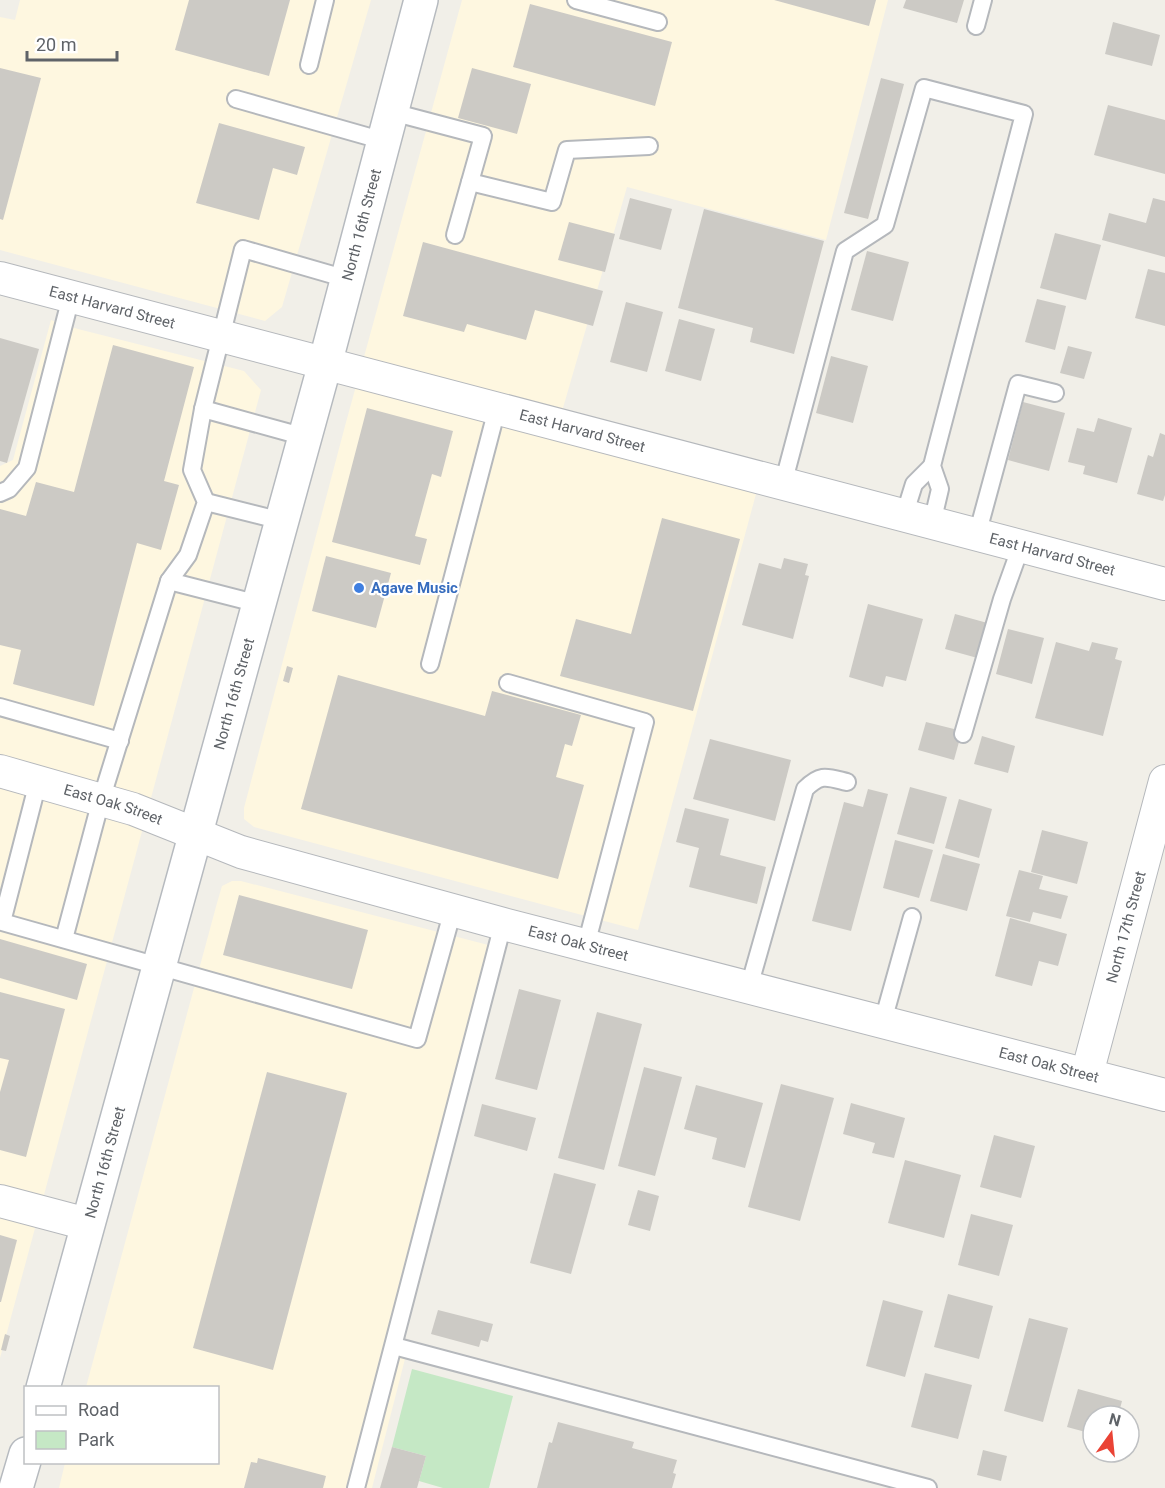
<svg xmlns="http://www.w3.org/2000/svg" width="1165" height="1488" font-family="Roboto,sans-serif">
  <rect width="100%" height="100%" fill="#f1efe8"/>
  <!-- commercial -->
  <g fill="#fef7e0">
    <polygon points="20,0 371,0 282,307 265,321 0,250 0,17 15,20"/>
    <polygon points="462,0 888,0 826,240 627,187 554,439 756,494 638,930 254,827 244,819 244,808 345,426"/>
    <polygon points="51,320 78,329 244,371 261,390 0,1358 0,466 13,460"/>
    <polygon points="232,881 241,881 496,947 385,1354 406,1355 372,1488 59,1488 65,1463 218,1462 218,1388 86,1387 217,903 222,886"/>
  </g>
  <!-- green -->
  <polygon fill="#c5e8c5" points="412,1369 513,1396 489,1488 443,1488 419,1481 426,1456 392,1447"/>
  <!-- building -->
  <g fill="#cccac5">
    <polygon points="189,0 290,0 269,76 175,50"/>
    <polygon points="774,0 876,0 869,26"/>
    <polygon points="906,0 964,0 957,23 903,8"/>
    <polygon points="530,4 672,42 655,106 513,67"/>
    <polygon points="1113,22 1160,35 1152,66 1105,54"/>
    <polygon points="0,68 41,78 3,220 0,219"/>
    <polygon points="472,68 531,84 517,134 458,118"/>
    <polygon points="881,78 904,84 868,219 844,213"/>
    <polygon points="1108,105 1165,120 1165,174 1094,155"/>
    <polygon points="219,123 305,147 297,175 273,168 259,220 196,203"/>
    <polygon points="630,198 672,209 661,250 619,239"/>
    <polygon points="1153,198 1165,201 1165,257 1102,240 1109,213 1146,223"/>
    <polygon points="704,209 824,241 794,354 750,342 753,328 678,308"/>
    <polygon points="569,222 615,234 605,272 558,260"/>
    <polygon points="1055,233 1101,245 1086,300 1040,288"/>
    <polygon points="423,242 603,291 593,326 535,310 526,340 467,324 464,332 403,316"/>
    <polygon points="867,251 909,262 893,321 851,310"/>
    <polygon points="1148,269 1165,273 1165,326 1135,318"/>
    <polygon points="1037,299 1066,306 1055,350 1025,342"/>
    <polygon points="626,302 663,312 647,372 610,362"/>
    <polygon points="679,319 715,329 701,381 665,371"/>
    <polygon points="0,338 39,349 7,463 0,461"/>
    <polygon points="113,345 194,367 164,481 179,485 161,550 137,543 94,706 13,684 21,650 0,645 0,509 26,516 36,482 74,492"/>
    <polygon points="1068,346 1092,352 1084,379 1060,373"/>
    <polygon points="831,356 868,366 853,423 816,413"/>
    <polygon points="1023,402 1065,413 1049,471 1008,460"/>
    <polygon points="367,408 453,431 441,477 432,474 415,536 427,539 420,565 332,542"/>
    <polygon points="1098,418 1132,428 1117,483 1083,474 1085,466 1068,462 1077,428 1094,432"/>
    <polygon points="1160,433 1165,435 1165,495 1163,501 1137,494 1148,455 1153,457"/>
    <polygon points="662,518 740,539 693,711 560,676 576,619 631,634"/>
    <polygon points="326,556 391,573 376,628 312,611"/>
    <polygon points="784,558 808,564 805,575 809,576 793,639 742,625 759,563 781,569"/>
    <polygon points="868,604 923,619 906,681 886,676 883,687 849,677"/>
    <polygon points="955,614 991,624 981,659 945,649"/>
    <polygon points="1008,629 1044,638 1032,684 996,674"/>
    <polygon points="1056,642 1089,651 1092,642 1118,648 1115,659 1122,661 1103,736 1035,718"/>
    <polygon points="287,666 293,668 289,683 283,681"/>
    <polygon points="338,675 485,716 492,691 581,715 572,746 565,744 556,777 584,785 558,879 301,809"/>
    <polygon points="926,722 962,731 954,760 918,750"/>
    <polygon points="982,736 1015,746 1008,773 974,764"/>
    <polygon points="710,739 791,760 775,821 693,799"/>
    <polygon points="910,787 947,797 934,844 897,834"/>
    <polygon points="868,789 888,794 851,931 812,921 844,802 863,807"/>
    <polygon points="959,799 992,809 979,858 945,848"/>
    <polygon points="685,808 729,819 720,855 766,867 757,904 689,887 699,848 676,842"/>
    <polygon points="1042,830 1088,842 1077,884 1031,872"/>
    <polygon points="895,840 933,850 919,898 883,888"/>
    <polygon points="943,854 980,864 967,911 930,901"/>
    <polygon points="1019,870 1043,876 1039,889 1068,896 1061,919 1033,912 1030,922 1006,916"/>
    <polygon points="239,895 368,930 352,989 223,955"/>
    <polygon points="1010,918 1067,934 1058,966 1039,961 1032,986 995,976"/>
    <polygon points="0,939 87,964 77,1000 0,978"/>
    <polygon points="519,989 561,1000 537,1090 495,1079"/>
    <polygon points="0,992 65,1009 26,1157 0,1150 0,1092 9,1060 0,1058"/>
    <polygon points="597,1012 642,1024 604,1170 558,1158"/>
    <polygon points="644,1067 682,1077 655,1176 618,1166"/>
    <polygon points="267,1072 347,1093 273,1370 193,1348"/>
    <polygon points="781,1084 834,1098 800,1221 748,1207"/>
    <polygon points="696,1085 763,1103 745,1168 712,1159 717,1138 684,1129"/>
    <polygon points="851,1103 905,1118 894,1158 872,1153 875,1143 843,1134"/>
    <polygon points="482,1104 536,1118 527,1151 474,1136"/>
    <polygon points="994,1135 1035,1146 1021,1198 980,1187"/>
    <polygon points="905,1160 961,1175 944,1238 888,1223"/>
    <polygon points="554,1173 596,1184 571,1274 530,1263"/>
    <polygon points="638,1190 659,1196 650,1231 628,1225"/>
    <polygon points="971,1214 1013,1225 999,1276 958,1265"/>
    <polygon points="0,1235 17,1240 1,1302 0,1302"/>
    <polygon points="948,1294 993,1306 979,1359 934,1347"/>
    <polygon points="883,1300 923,1311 905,1377 866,1366"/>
    <polygon points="438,1310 493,1324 488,1342 481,1340 479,1347 431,1334"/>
    <polygon points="1029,1318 1068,1328 1043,1422 1004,1411"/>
    <polygon points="5,1334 10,1336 6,1351 1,1350"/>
    <polygon points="925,1373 972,1385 958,1439 911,1427"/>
    <polygon points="1078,1389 1122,1401 1118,1416 1093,1416 1093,1434 1067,1427"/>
    <polygon points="558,1422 634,1442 632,1448 677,1460 673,1473 676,1474 672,1488 537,1488 549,1442 552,1443"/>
    <polygon points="392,1447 426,1456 417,1488 380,1488"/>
    <polygon points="983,1450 1007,1456 1001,1481 977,1475"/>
    <polygon points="258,1458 326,1476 323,1488 244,1488 251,1462 257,1463"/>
  </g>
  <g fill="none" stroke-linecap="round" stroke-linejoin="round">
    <!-- service casing -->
    <g stroke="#b5b8bc" stroke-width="20">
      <g id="service">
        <polyline points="576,0 658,22"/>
        <polyline points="976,26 983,0"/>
        <polyline points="309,65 325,0"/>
        <polyline points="236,99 384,141"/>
        <polyline points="392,112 483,136 455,235"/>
        <polyline points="470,182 552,202 567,150 649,146"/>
        <polyline points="203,409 305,437"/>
        <polyline points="783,484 845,251 885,225 924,88 1024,114 935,454 932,466 940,489 932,523"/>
        <polyline points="0,493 9,489 27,468 71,297"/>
        <polyline points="206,502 282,521"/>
        <polyline points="904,516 914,484 932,466"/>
        <polyline points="977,535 1018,384 1055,393"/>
        <polyline points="169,581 259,604"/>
        <polyline points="430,664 497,409"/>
        <polyline points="508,683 645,722 586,945"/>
        <polyline points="0,707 120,741"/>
        <polyline points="963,734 1002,599 1021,546"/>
        <polyline points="38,782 2,922 417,1039 453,910"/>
        <polyline points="64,939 101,800 169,581 188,555 206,502 192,470 203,409 243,249 347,279"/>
        <path d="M749,987L805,789C821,773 827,777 847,782"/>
        <polyline points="883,1021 912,917"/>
        <polyline points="394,1346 928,1488"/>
        <polyline points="356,1488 503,924"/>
      </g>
    </g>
    <!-- minor casing -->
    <g stroke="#b5b8bc" stroke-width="34">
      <g id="minor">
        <path id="s1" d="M0,278L1165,584"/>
        <path id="s2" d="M0,771L133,809L241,852L503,924L1165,1095"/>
        <path id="s3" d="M1087,1074L1165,781"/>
        <polyline points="0,1201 87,1224"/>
      </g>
    </g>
    <!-- secondary casing -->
    <g stroke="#b6babf" stroke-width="36">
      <g id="secondary">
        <path id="s4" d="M43,1388L325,364L421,0"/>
        <polyline points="16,1488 26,1454"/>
      </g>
    </g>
    <!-- service -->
    <use href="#service" stroke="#fff" stroke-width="16"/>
    <!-- minor -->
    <use href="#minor" stroke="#fff" stroke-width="32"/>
    <!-- secondary -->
    <use href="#secondary" stroke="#fff" stroke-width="33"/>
  </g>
  <!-- markers -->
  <circle fill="#3f7fe0" stroke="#fff" stroke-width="2" cx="359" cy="588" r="6"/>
  <g text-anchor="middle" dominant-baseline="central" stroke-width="4.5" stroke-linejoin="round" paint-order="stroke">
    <!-- street labels -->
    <g font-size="15" fill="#5f6368" stroke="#fff">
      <text stroke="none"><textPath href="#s4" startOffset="1206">North 16th Street</textPath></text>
      <text stroke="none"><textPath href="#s1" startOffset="116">East Harvard Street</textPath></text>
      <text stroke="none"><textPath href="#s1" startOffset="602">East Harvard Street</textPath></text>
      <text stroke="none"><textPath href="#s1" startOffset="1088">East Harvard Street</textPath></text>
      <text stroke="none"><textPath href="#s4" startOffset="720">North 16th Street</textPath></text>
      <text stroke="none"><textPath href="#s2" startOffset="118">East Oak Street</textPath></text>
      <text stroke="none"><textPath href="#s3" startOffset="152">North 17th Street</textPath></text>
      <text stroke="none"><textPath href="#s2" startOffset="604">East Oak Street</textPath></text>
      <text stroke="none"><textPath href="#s2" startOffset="1090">East Oak Street</textPath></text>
      <text stroke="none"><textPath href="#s4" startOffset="234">North 16th Street</textPath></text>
    </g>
    <!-- shop labels -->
    <g font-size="15" font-weight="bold" fill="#366cbe" stroke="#fff" text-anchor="start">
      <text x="371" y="588">Agave Music</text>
    </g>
  </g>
  <!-- legend -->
  <rect x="24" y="1386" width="195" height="78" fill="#ffffff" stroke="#bfc1c3" stroke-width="1.5"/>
  <rect x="36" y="1406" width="30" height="9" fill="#ffffff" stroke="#bfc1c3" stroke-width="1.5"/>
  <text x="78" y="1416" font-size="18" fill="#5f6368">Road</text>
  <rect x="36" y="1431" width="30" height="18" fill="#c5e8c5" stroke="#bfc1c3" stroke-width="1.5"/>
  <text x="78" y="1446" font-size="18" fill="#5f6368">Park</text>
  <!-- north arrow -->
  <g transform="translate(1111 1434) rotate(15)"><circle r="28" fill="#ffffff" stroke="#bfc1c3" stroke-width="1.5"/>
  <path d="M0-4.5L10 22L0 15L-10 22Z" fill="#ea4335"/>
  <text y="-9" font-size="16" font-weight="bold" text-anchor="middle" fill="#5f6368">N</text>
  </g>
  <!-- scale -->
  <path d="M27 51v9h90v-9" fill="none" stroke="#5f6368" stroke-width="3"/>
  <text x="36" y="51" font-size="18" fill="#5f6368" stroke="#ffffff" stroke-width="4.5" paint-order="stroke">20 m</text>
</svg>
